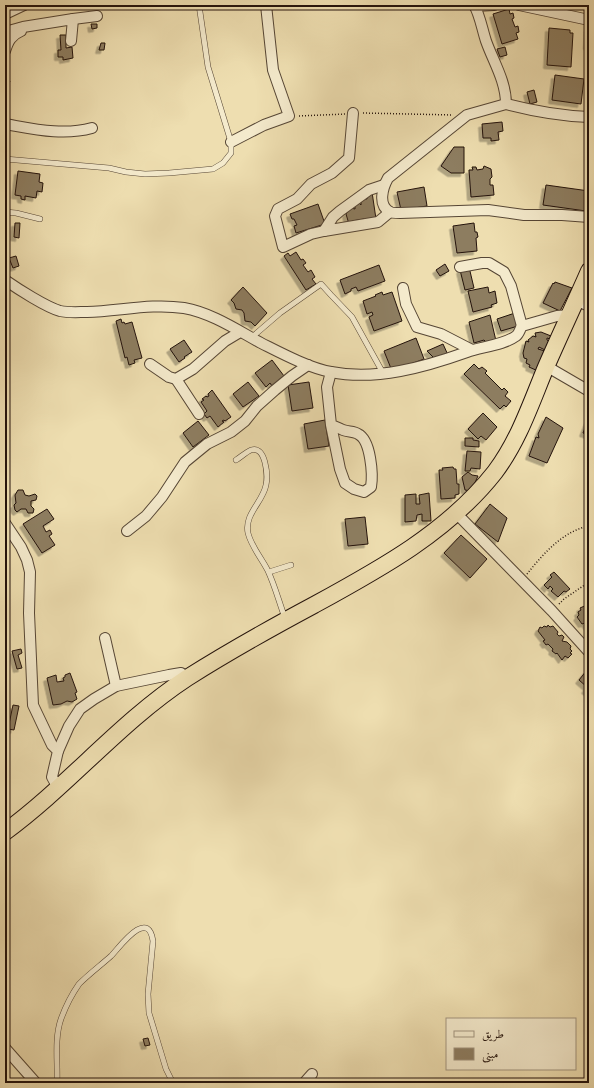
<svg xmlns="http://www.w3.org/2000/svg" width="594" height="1088" font-family="'Gentium Book Plus',Amiri,serif">
  <defs>
    <filter id="shadow"><feDropShadow dx="-3.5" dy="3.5" stdDeviation="0" flood-color="#0004"/></filter>
  </defs>
  <rect width="100%" height="100%" fill="#eedeb0"/>
  <filter id="stains"><feTurbulence type="fractalNoise" baseFrequency=".005" numOctaves="4"/><feColorMatrix values="0 0 0 0 .2 0 0 0 0 .09 0 0 0 0 .02 0 0 0 .5 -.17"/></filter>
  <radialGradient id="worn" r=".72"><stop offset=".6" stop-color="#630" stop-opacity="0"/><stop offset="1" stop-color="#630" stop-opacity=".3"/></radialGradient>
  <!-- building -->
  <g fill="#8d7d61" stroke="#24130c" filter="url(#shadow)">
    <polygon points="509,9 510,14 513,13 514,18 512,19 515,27 518,26 519,32 516,33 518,39 502,44 493,14"/>
    <polygon points="91,24 97,24 97,28 92,29"/>
    <polygon points="549,28 570,30 570,33 573,33 571,67 547,65"/>
    <polygon points="588,28 589,28 589,46 587,46"/>
    <polygon points="60,35 66,35 66,48 72,47 73,58 63,60 63,57 58,57 58,50 61,50"/>
    <polygon points="101,43 105,43 104,50 99,50"/>
    <polygon points="505,47 507,55 500,57 497,49"/>
    <polygon points="5,71 10,82 5,84"/>
    <polygon points="555,75 584,79 581,104 552,100"/>
    <polygon points="534,90 537,102 530,104 527,92"/>
    <polygon points="502,122 503,131 498,132 499,140 491,141 491,138 483,138 482,124"/>
    <polygon points="454,147 464,147 464,173 451,173 441,166"/>
    <polygon points="484,166 491,169 492,177 490,179 490,185 493,185 494,195 471,197 469,170 473,170 472,167 476,167 477,170 483,169"/>
    <polygon points="18,171 40,174 39,182 43,183 42,192 37,191 36,198 25,196 25,200 21,199 21,196 15,195"/>
    <polygon points="546,185 589,191 586,211 543,205"/>
    <polygon points="424,187 427,206 401,210 397,192"/>
    <polygon points="372,192 376,219 364,223 364,219 352,221 354,223 349,224 346,214 351,208 355,209 355,206 359,203 361,205 361,200 363,198 367,199 366,193"/>
    <polygon points="318,204 325,224 296,233 294,226 297,225 294,219 292,219 290,214"/>
    <polygon points="15,223 20,223 19,238 14,237"/>
    <polygon points="474,223 475,232 477,232 478,237 476,238 477,251 457,253 453,226"/>
    <polygon points="296,252 301,260 303,259 306,263 303,265 308,272 311,270 315,277 312,279 316,284 306,290 284,256 288,253 290,256"/>
    <polygon points="16,256 19,266 13,268 9,258"/>
    <polygon points="445,264 449,271 440,276 436,270"/>
    <polygon points="379,265 385,281 358,291 356,287 351,289 351,291 345,294 340,280"/>
    <polygon points="469,267 474,288 465,290 460,270"/>
    <polygon points="555,282 572,288 560,311 543,303 553,283 554,284"/>
    <polygon points="243,287 267,313 255,326 251,322 245,321 244,313 242,310 236,309 234,303 231,300"/>
    <polygon points="488,287 489,293 495,291 497,303 491,305 492,307 473,312 468,291"/>
    <polygon points="382,292 383,295 392,292 402,321 374,331 369,317 373,315 372,312 367,314 363,301 376,296 375,295"/>
    <polygon points="515,313 518,326 501,331 497,319"/>
    <polygon points="490,315 496,341 486,342 484,340 474,343 469,322"/>
    <polygon points="121,319 122,323 124,322 125,324 132,322 142,358 134,360 135,363 129,365 127,357 125,358 116,321"/>
    <polygon points="541,332 551,336 550,339 547,338 547,340 549,341 545,350 539,347 538,349 545,351 538,371 529,367 530,365 526,363 527,359 524,358 523,353 526,341 529,342 528,340 533,336 536,337 535,333"/>
    <polygon points="416,338 424,359 392,371 384,351"/>
    <polygon points="184,340 192,352 184,357 185,358 179,362 170,349"/>
    <polygon points="443,344 448,355 434,358 427,351"/>
    <polygon points="272,360 284,376 272,386 270,383 266,387 255,373"/>
    <polygon points="474,364 479,369 482,367 487,371 485,373 502,390 504,388 508,392 505,396 511,401 506,407 504,405 500,409 464,374"/>
    <polygon points="248,382 259,396 243,407 233,394"/>
    <polygon points="309,382 313,408 292,411 288,385"/>
    <polygon points="212,390 231,417 225,421 224,420 222,421 224,422 218,427 210,416 207,418 204,414 207,411 201,402 204,400 202,399 206,396 207,397 209,396 208,394"/>
    <polygon points="483,413 497,427 486,440 481,436 478,439 468,429"/>
    <polygon points="546,417 563,428 547,463 529,456 536,437 539,438 538,434"/>
    <polygon points="589,418 589,435 583,433"/>
    <polygon points="325,420 329,446 308,449 304,424"/>
    <polygon points="198,421 209,435 193,447 183,433"/>
    <polygon points="465,438 473,438 473,440 479,441 479,447 465,446"/>
    <polygon points="467,451 481,452 480,469 471,468 470,471 465,471"/>
    <polygon points="453,467 454,469 456,469 457,484 459,484 459,494 455,495 455,498 441,499 439,470 443,470 442,468"/>
    <polygon points="468,472 472,475 478,476 471,491 465,490 462,477"/>
    <polygon points="18,490 23,490 25,495 29,496 35,494 37,496 36,500 31,501 31,506 34,509 33,513 28,513 26,509 21,509 17,512 15,510 14,505 16,503 15,495"/>
    <polygon points="429,493 431,521 422,521 422,514 417,515 416,521 405,522 405,495 416,494 416,504 420,504 419,495"/>
    <polygon points="490,504 507,518 498,542 475,524"/>
    <polygon points="47,509 54,519 43,526 46,532 50,530 52,534 49,536 55,545 42,553 23,524"/>
    <polygon points="365,517 368,544 348,546 345,519"/>
    <polygon points="461,535 487,559 470,578 444,553"/>
    <polygon points="554,572 570,589 566,592 564,591 558,597 551,591 553,589 550,586 548,589 544,585 552,577 550,575"/>
    <polygon points="589,604 589,626 588,627 585,623 582,624 577,617 579,615 578,612 581,610 580,608"/>
    <polygon points="548,625 550,627 553,626 558,632 557,634 559,636 562,635 564,637 562,641 567,642 571,646 570,649 572,651 570,653 572,654 568,658 565,656 562,660 557,653 556,654 552,651 553,649 548,644 546,645 543,641 545,640 538,631 540,627 542,628 544,626 547,627"/>
    <polygon points="21,649 22,653 18,655 22,668 17,669 12,651"/>
    <polygon points="587,670 589,671 589,693 585,690 587,687 579,680"/>
    <polygon points="70,673 77,692 75,693 77,699 72,702 67,701 61,704 53,705 47,678 56,675 57,682 64,681 63,678 65,677 65,675"/>
    <polygon points="13,705 19,706 14,730 8,729"/>
    <polygon points="148,1038 150,1045 145,1046 143,1039"/>
  </g>
  <g fill="none" stroke-linecap="round" stroke-linejoin="round">
    <!-- service casing -->
    <g stroke="#564635" stroke-width="6">
      <g id="service">
        <polyline points="5,159 109,168 126,172 145,174 169,173 213,169 223,163 231,153 231,142 208,67 199,5"/>
        <polyline points="5,212 16,213 40,219"/>
        <polyline points="251,338 280,313 321,284 331,295 352,317 383,373"/>
        <polyline points="5,428 6,429"/>
        <path d="M236,460C241,457 246,452 251,450C266,445 268,476 266,485C263,502 244,514 248,533C251,546 262,559 268,571C275,586 279,602 285,618"/>
        <polyline points="269,572 291,565"/>
        <path d="M57,1083C58,1063 54,1039 61,1019C65,1008 72,994 79,984C89,974 101,965 111,956C119,948 148,907 153,941L148,994L149,1013L166,1069L172,1081L175,1083"/>
      </g>
    </g>
    <!-- minor casing -->
    <g stroke="#564635" stroke-width="12">
      <g id="minor">
        <path d="M474,5C480,15 482,29 486,41C493,61 506,81 506,104C533,111 561,116 589,117"/>
        <polyline points="519,5 589,20"/>
        <polyline points="475,6 494,5"/>
        <polyline points="5,14 24,5"/>
        <polyline points="73,19 97,16"/>
        <polyline points="5,32 23,27 73,19 71,41"/>
        <path d="M5,51C8,42 11,35 21,31V28"/>
        <path d="M506,104L467,115L388,178C383,187 377,205 390,212C392,213 397,213 400,213L488,210L524,215H562L589,217"/>
        <path d="M5,124C34,129 63,136 92,128"/>
        <polyline points="231,142 264,125 289,116 273,70 266,5"/>
        <polyline points="384,185 369,190 340,211 333,217 324,231 378,222 390,212"/>
        <polyline points="324,231 311,234 283,247 275,216 278,209 297,199 311,184 332,173 349,158 353,113"/>
        <polyline points="460,267 482,263 489,263 504,272 511,286 522,326"/>
        <path d="M5,280C18,289 46,307 60,311C69,313 79,312 87,312C120,311 152,303 184,308C212,313 237,330 261,343C281,353 309,368 331,372C376,381 425,367 467,352C481,347 504,345 516,336C519,334 520,329 522,326L557,316L570,315"/>
        <polyline points="403,288 406,304 417,327 441,334 472,350"/>
        <polyline points="577,301 589,306"/>
        <polyline points="150,364 169,377 176,379 193,369 225,341 240,332"/>
        <polyline points="546,366 589,391"/>
        <path d="M331,372L327,387L331,425L340,469L345,483L354,489L364,492L371,487C373,475 371,440 358,434C354,431 348,432 343,430C339,428 335,426 331,425"/>
        <polyline points="176,379 199,414"/>
        <polyline points="456,513 552,611 589,652"/>
        <polyline points="5,523 21,547 27,560 30,572 29,613 33,705 52,745 58,751 52,777 58,788"/>
        <polyline points="127,531 146,516 162,497 185,462 207,444 231,432 245,421 257,406 275,390 292,376 308,365"/>
        <polyline points="105,638 116,686"/>
        <polyline points="58,751 69,726 80,709 94,699 116,686 169,675 181,673 188,678"/>
        <polyline points="5,1048 36,1083"/>
        <polyline points="304,1083 312,1074"/>
      </g>
    </g>
    <!-- trunk casing -->
    <g stroke="#24130c" stroke-width="18">
      <path id="trunk" d="M5,832C69,785 120,722 187,678C228,652 271,628 314,605C380,569 448,532 495,472C519,440 531,403 546,367C560,335 575,303 589,271"/>
    </g>
    <!-- path -->
    <g stroke="#24130c" stroke-width="1.5" stroke-dasharray="1 2" stroke-linecap="butt">
      <polyline points="363,113 453,115"/>
      <polyline points="299,116 345,114"/>
      <path d="M527,574C543,554 563,531 589,526"/>
      <polyline points="559,604 564,599 589,582"/>
    </g>
    <!-- service -->
    <use href="#service" stroke="#f4eacc" stroke-width="5"/>
    <!-- minor -->
    <use href="#minor" stroke="#f4eacc" stroke-width="10"/>
    <!-- trunk -->
    <use href="#trunk" stroke="#eedeb0" stroke-width="16"/>
  </g>
  <!-- margin -->
  <rect width="594" height="1088" fill="none" stroke="#eedeb0" stroke-width="20"/>
  <rect x="6" y="6" width="582" height="1076" fill="none" stroke="#24130c" stroke-width="2"/>
  <rect x="10" y="10" width="574" height="1068" fill="none" stroke="#24130c"/>
  <!-- legend -->
  <rect x="446" y="1018" width="130" height="52" fill="#f4eacc" stroke="#a1947f"/>
  <rect x="454" y="1031" width="20" height="6" fill="#f4eacc" stroke="#a1947f"/>
  <text x="482" y="1038" font-size="12" fill="#24130c">طريق</text>
  <rect x="454" y="1048" width="20" height="12" fill="#8d7d61" stroke="#a1947f"/>
  <text x="482" y="1058" font-size="12" fill="#24130c">مبنى</text>
  <rect width="100%" height="100%" filter="url(#stains)"/>
  <rect width="100%" height="100%" fill="url(#worn)"/>
</svg>
